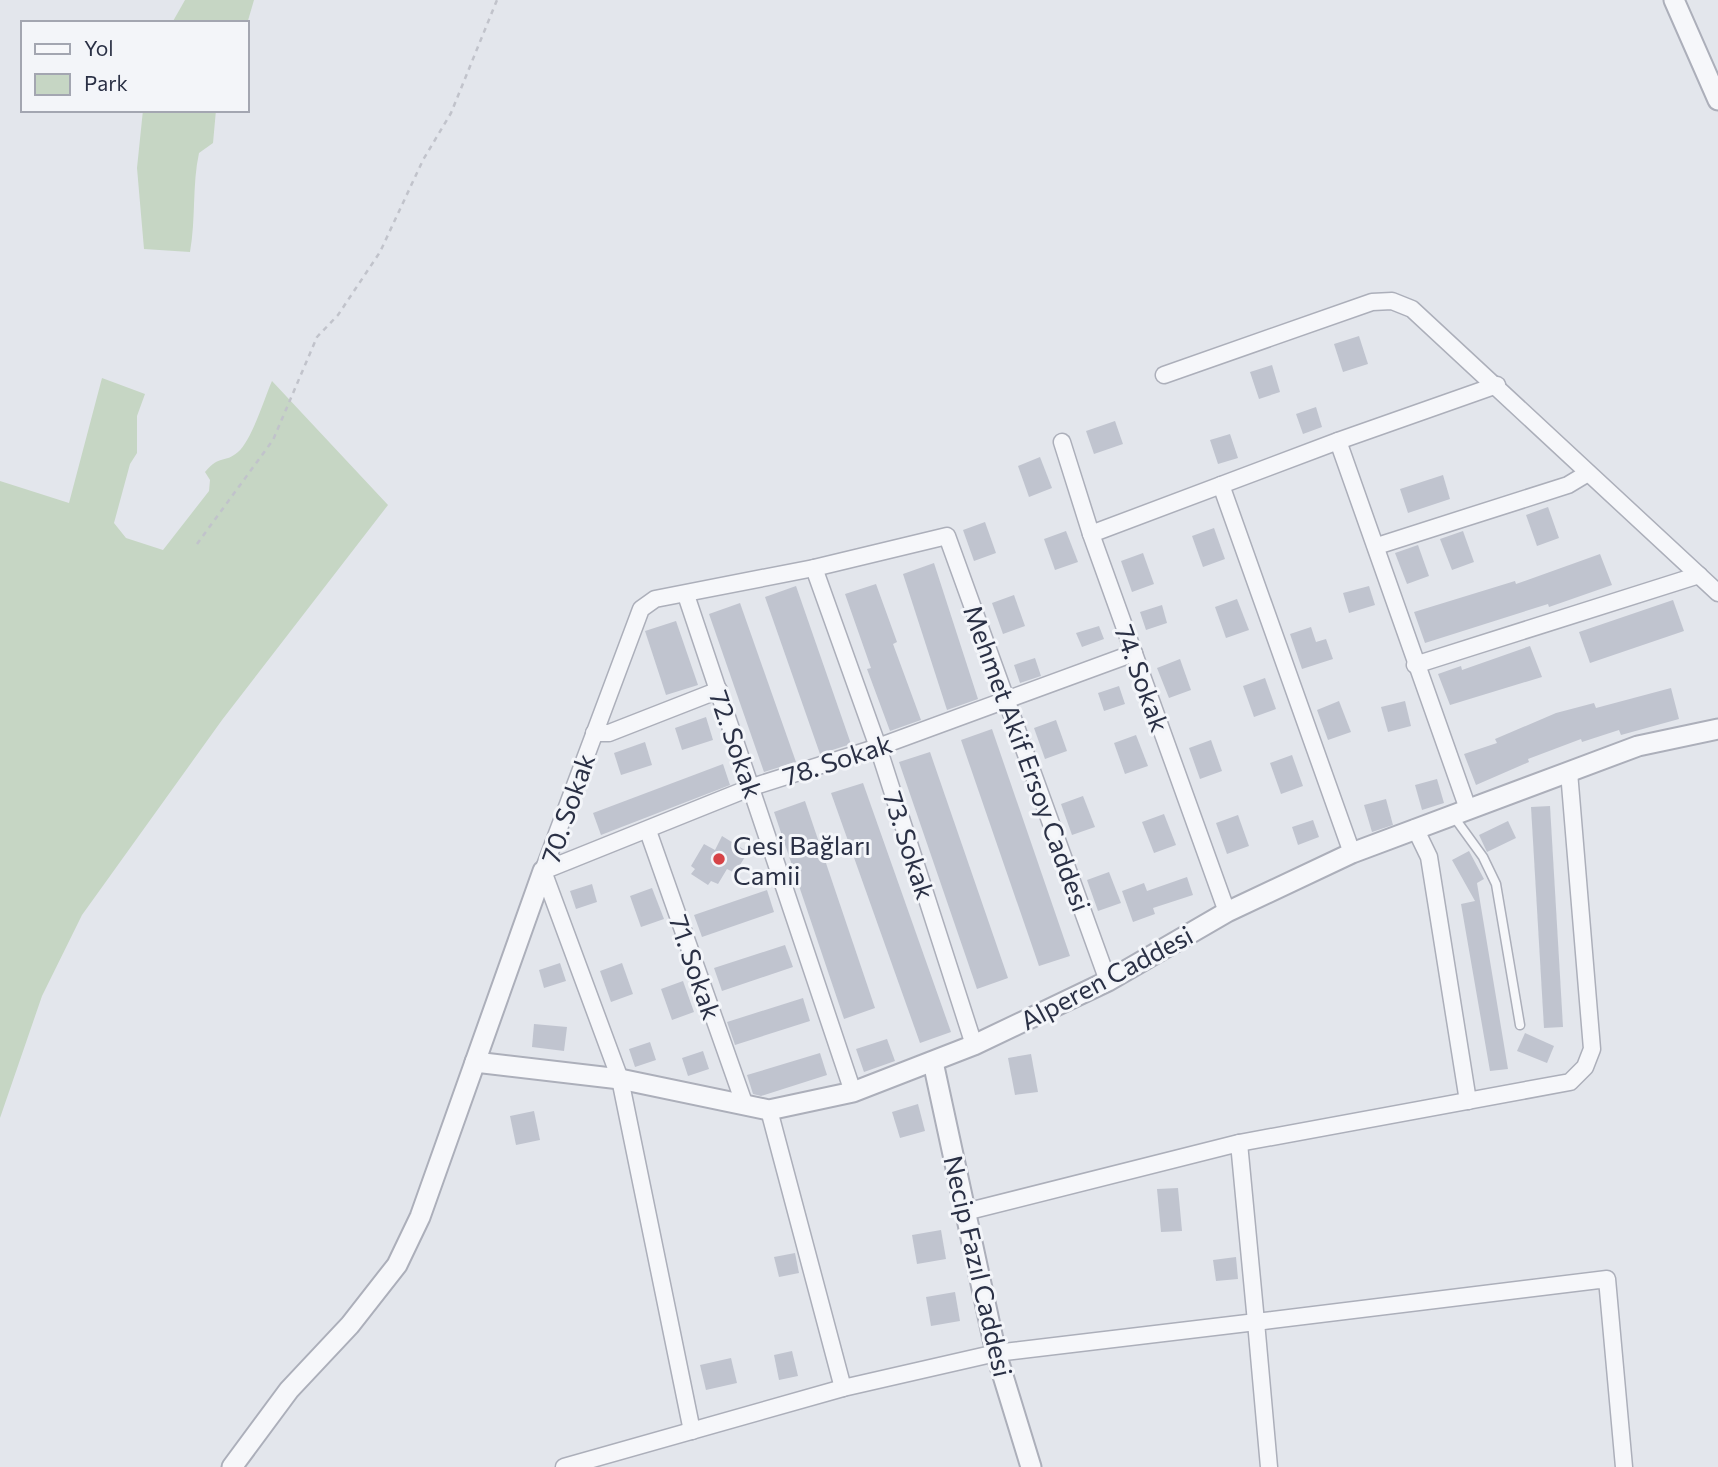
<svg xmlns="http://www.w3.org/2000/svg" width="1718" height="1467" font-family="Commissioner,sans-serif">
  <rect width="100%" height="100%" fill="#e3e6ec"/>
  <!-- green -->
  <g fill="#c6d6c4">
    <polygon points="185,0 254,0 247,24 172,23"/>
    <path d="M143,110H216L213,143L199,153C192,185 196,219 190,252L144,249L137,168Z"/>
    <path d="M102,378L145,394L137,416V453L130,464L114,523L126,538L163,550L209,491L210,480L205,472C220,454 224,464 238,452C252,440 264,399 272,381L388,505L222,720L82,915L42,996L0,1118V481L69,503Z"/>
  </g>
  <!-- building -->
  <g fill="#c0c4cf">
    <polygon points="1359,336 1368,364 1343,372 1334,344"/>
    <polygon points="1272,365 1280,392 1259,399 1250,372"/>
    <polygon points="1316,407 1322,427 1303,434 1296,414"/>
    <polygon points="1115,421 1123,444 1094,454 1086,431"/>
    <polygon points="1230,434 1238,458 1218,464 1210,440"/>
    <polygon points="1040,457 1052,488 1029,497 1018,466"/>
    <polygon points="1443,475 1450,499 1408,513 1400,489"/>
    <polygon points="1548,507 1559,538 1537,546 1526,515"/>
    <polygon points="985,522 996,553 974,561 963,530"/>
    <polygon points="1214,528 1225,559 1203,567 1192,536"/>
    <polygon points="1066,531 1078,562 1055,570 1044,539"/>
    <polygon points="1463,531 1474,562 1452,570 1440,539"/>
    <polygon points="1418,545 1429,576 1407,584 1395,553"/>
    <polygon points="1143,553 1154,584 1132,592 1121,561"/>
    <polygon points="1600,554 1612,585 1549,607 1548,604 1425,643 1414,612 1515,581 1516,584"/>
    <polygon points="934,563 978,699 947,710 903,574"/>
    <polygon points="876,584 897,642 893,644 921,720 890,731 867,669 871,668 845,594"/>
    <polygon points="796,586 851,744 820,754 765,597"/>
    <polygon points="1369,586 1375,605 1349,613 1343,593"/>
    <polygon points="1014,595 1025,626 1003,634 992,603"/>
    <polygon points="1237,599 1249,630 1226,638 1215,607"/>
    <polygon points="1673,600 1684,631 1590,663 1579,632"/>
    <polygon points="740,603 796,762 764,772 709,614"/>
    <polygon points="1162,605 1167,623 1146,630 1140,612"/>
    <polygon points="676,621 698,685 666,695 645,631"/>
    <polygon points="1099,626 1104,639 1082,647 1076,633"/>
    <polygon points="1311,627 1316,642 1326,639 1333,659 1302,669 1290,634"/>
    <polygon points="1530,646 1542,677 1450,705 1438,674 1461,666 1462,670"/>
    <polygon points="1035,658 1041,676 1020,683 1014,665"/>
    <polygon points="1180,659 1191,690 1169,698 1157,668"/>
    <polygon points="1265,678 1276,709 1254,717 1243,686"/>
    <polygon points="1119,686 1125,704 1104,711 1098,693"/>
    <polygon points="1671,688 1679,719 1621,735 1619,730 1582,742 1581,739 1528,759 1529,762 1476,785 1464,754 1497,743 1495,739 1556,713 1594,703 1596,708"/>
    <polygon points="1339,701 1351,732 1328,740 1317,710"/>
    <polygon points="1405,701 1411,726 1388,732 1381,707"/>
    <polygon points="706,717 713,740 682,750 675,728"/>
    <polygon points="1056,720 1067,751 1045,759 1034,728"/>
    <polygon points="992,729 1070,956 1039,966 961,740"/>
    <polygon points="1136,735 1148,766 1125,774 1114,743"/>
    <polygon points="1211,740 1222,771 1200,779 1189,748"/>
    <polygon points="645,742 652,765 621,775 614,753"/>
    <polygon points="930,752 1008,978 977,989 899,762"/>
    <polygon points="1292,755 1303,786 1281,794 1270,763"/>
    <polygon points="723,764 730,785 601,835 593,813"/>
    <polygon points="1437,779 1444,803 1422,810 1415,785"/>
    <polygon points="863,783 951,1032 920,1043 831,793"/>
    <polygon points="1083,796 1095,827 1072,835 1061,804"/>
    <polygon points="1386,799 1393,825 1372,832 1364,805"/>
    <polygon points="805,801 875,1008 844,1019 774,812"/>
    <polygon points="1550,806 1563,1027 1544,1028 1531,807"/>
    <polygon points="1164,814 1176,845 1154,853 1142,822"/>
    <polygon points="1238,815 1249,846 1227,854 1216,823"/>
    <polygon points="1313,820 1319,837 1298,845 1292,827"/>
    <polygon points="1508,821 1516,838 1487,852 1479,835"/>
    <polygon points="722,836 748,852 735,873 727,869 718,884 711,881 708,885 691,874 695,869 691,866 704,844 715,850"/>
    <polygon points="1469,851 1484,879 1477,883 1508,1069 1490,1071 1461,904 1475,901 1452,860"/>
    <polygon points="1109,872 1121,903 1098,911 1087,880"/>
    <polygon points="1187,877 1193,895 1153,908 1155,914 1133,922 1122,891 1144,883 1147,891"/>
    <polygon points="592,884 597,902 576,909 570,891"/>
    <polygon points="652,888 664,919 641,927 630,896"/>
    <polygon points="767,890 774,912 702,937 694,915"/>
    <polygon points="785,945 793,967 722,991 714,968"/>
    <polygon points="560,963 566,981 544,988 539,970"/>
    <polygon points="622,963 633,994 611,1002 600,971"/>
    <polygon points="683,981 694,1012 672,1020 661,989"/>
    <polygon points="803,998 810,1021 735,1045 727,1022"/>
    <polygon points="534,1024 567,1027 564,1051 532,1047"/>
    <polygon points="1525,1033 1554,1046 1547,1063 1517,1051"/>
    <polygon points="887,1039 895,1061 864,1072 856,1049"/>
    <polygon points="650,1042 656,1060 635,1067 629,1049"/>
    <polygon points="703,1051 709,1069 688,1076 682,1058"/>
    <polygon points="820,1053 827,1075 761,1096 753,1094 747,1075"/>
    <polygon points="1031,1054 1038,1092 1015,1095 1008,1058"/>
    <polygon points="918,1104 925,1131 900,1138 892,1112"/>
    <polygon points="534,1111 540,1140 516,1145 510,1116"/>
    <polygon points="1178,1188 1182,1231 1161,1232 1157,1189"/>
    <polygon points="941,1230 946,1259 917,1264 912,1235"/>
    <polygon points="795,1253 799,1273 779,1277 774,1257"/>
    <polygon points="1236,1257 1238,1279 1216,1281 1213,1260"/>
    <polygon points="955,1292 960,1321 931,1326 926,1297"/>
    <polygon points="792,1351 798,1376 779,1380 774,1355"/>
    <polygon points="731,1358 737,1383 706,1390 700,1365"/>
  </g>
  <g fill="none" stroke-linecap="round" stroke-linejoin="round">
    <!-- service casing -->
    <g stroke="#acafba" stroke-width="11">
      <polyline id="service" points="1454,817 1483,857 1496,884 1520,1025"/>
    </g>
    <!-- minor casing -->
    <g stroke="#acafba" stroke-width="19">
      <g id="minor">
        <polyline points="1164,375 1372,302 1392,301 1412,309 1718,593"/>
        <polyline points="1338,441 1468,809"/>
        <polyline points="1062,442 1091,534 1227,912"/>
        <polyline points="1221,485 1352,853"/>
        <polyline points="1091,534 1338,441 1497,385"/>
        <polyline points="1377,546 1568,485 1588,473"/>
        <polyline points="814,568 878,747 974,1045"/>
        <polyline points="686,595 853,1092"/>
        <polyline points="1415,665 1699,575"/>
        <polyline points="594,733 609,733 719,690"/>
        <polyline points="1415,828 1429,857 1468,1101"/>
        <polyline points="648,831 744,1103"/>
        <polyline points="543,871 752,787 878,747 1134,653"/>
        <polyline points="769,1110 843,1388"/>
        <polyline points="1239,1143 1570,1082 1585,1067 1592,1049 1569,772"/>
        <polyline points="692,1431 620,1079 543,871 641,609 655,599 814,568 947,536 1108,981"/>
        <polyline points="564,1467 843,1388 996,1353 1256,1322 1239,1143 965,1212"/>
        <polyline points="1269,1467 1256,1322 1607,1279 1624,1467"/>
      </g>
    </g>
    <!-- tertiary casing -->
    <g stroke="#acafba" stroke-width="23">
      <g id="tertiary">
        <polyline points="1674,0 1718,100"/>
        <polyline points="475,1062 620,1079 769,1110 853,1092 974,1045 1108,981 1227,912 1352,853 1638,746 1718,729"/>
        <polyline points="933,1062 996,1353 1031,1467"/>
        <polyline points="232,1467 289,1390 350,1325 397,1265 420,1217 543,871"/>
      </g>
    </g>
    <!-- path -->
    <polyline stroke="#c1c3cb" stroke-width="2.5" stroke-dasharray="5 5" stroke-linecap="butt" points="197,544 273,440 317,337 338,315 380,252 423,160 451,113 497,0"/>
    <!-- service -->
    <use href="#service" stroke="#f6f7fa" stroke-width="8"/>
    <!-- minor -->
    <use href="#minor" stroke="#f6f7fa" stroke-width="16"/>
    <!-- tertiary -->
    <use href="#tertiary" stroke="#f6f7fa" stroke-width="19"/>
  </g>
  <!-- markers -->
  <circle fill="#d64347" stroke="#f3f5f9" stroke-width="2.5" cx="719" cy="859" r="7"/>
  <g text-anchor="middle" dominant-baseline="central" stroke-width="6" stroke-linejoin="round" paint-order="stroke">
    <!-- street labels -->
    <g font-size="26" fill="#2a3045" stroke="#f3f5f9">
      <text transform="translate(1143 678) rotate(70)">74. Sokak</text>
      <text transform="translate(737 744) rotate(71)">72. Sokak</text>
      <text transform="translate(1028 758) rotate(70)">Mehmet Akif Ersoy Caddesi</text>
      <text transform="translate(837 759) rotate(-18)">78. Sokak</text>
      <text transform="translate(567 808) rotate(-71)">70. Sokak</text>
      <text transform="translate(910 845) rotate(72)">73. Sokak</text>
      <text transform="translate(696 967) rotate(71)">71. Sokak</text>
      <text transform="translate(1106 977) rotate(-28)">Alperen Caddesi</text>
      <text transform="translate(979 1266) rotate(77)">Necip Fazıl Caddesi</text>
    </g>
    <!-- poi labels -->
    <g font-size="26" fill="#2a3045" stroke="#f3f5f9" text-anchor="start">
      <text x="733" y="844">Gesi Bağları<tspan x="733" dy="30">Camii</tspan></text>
    </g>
  </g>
  <!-- legend -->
  <rect x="21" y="21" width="228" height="91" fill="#f3f5f9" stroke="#a3a6b1" stroke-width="2"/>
  <rect x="35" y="44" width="35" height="10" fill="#f6f7fa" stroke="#a3a6b1" stroke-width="2"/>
  <text x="84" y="56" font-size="21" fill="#2a3045">Yol</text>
  <rect x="35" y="74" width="35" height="21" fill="#c6d6c4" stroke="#a3a6b1" stroke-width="2"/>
  <text x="84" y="91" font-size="21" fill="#2a3045">Park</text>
</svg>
